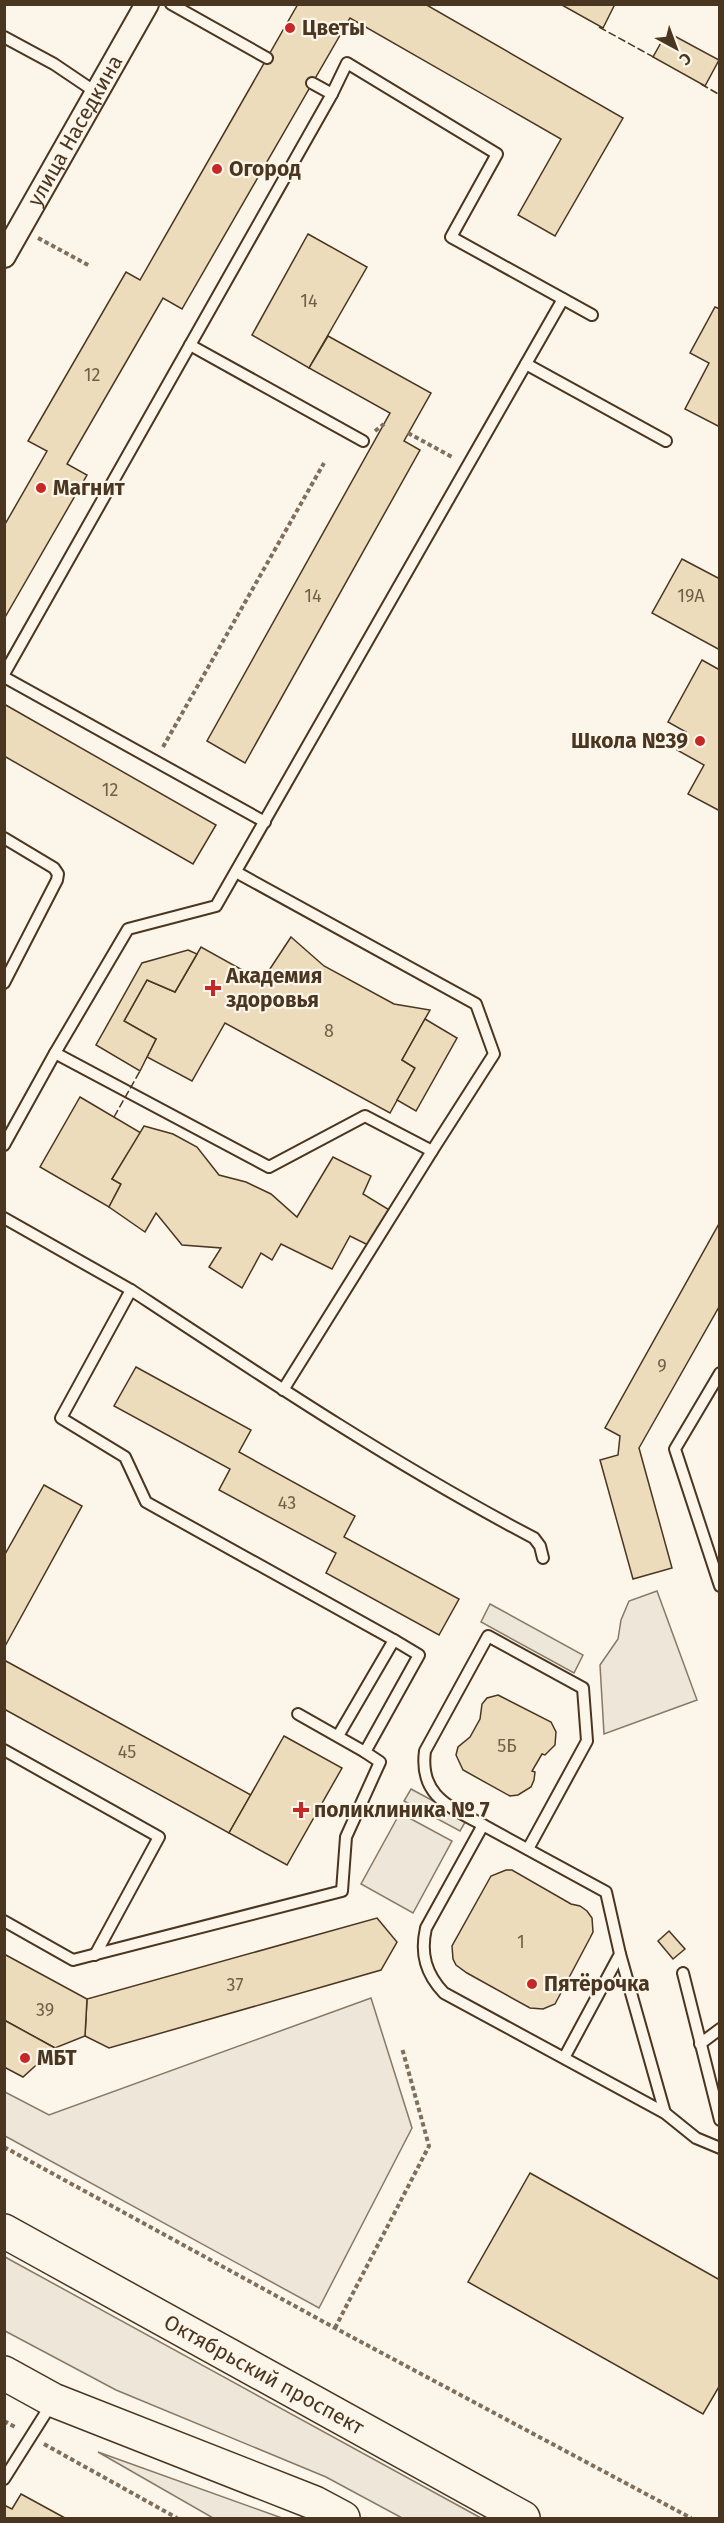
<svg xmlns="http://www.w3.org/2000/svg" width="724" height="2523" font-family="'Fira Sans',sans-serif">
  <rect width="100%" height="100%" fill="#fbf6e9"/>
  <!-- green -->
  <g fill="#ede6d9" stroke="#887966" stroke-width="1.5">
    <polygon points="657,1591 697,1700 604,1734 600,1665 618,1639 621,1620 629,1601"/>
    <polygon points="400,1813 452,1841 413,1913 361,1884"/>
    <polygon points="371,1998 412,2128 319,2308 5,2136 5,2092 49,2115"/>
    <polygon points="5,2257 481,2518 402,2518 326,2477 116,2390 5,2331"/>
    <polygon points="98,2452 282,2518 213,2518"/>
  </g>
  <!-- parking -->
  <g fill="#ede7d9" stroke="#887966" stroke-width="1.5">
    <polygon points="490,1604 583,1655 574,1673 481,1622"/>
    <polygon points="411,1789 467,1819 460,1831 404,1801"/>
  </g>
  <!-- building -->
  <g fill="#ecdcbc" stroke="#4a3520" stroke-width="1.5">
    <polygon points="298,4 425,4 623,118 555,236 518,215 561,139 350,18 182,309 163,298 67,464 87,475 4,619 4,526 47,451 28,441 126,272 140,280"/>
    <polygon points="560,4 615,4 603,28"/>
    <polygon points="667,32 719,60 705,86 653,57"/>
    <polygon points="308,234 367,267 309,368 252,335"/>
    <polygon points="715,307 720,309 720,427 685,409 709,363 690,353"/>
    <polygon points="328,336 431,393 404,441 420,450 245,763 207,741 390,413 309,368"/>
    <polygon points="682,559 720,579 720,650 652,613"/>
    <polygon points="702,660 718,669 720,667 720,811 688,794 704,765 677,750 686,732 668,722"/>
    <polygon points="4,704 216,825 193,864 4,756"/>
    <polygon points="291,937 324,966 394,1004 430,1010 402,1060 415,1068 390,1113 225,1023 192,1081 147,1057 156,1039 124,1021 147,980 175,992 201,947 262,981"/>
    <polygon points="188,950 197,954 175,992 147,980 124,1021 156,1039 140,1071 96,1045 142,963"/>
    <polygon points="425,1019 457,1038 416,1111 397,1100 415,1068 402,1060"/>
    <polygon points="80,1097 141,1133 112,1179 121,1184 109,1207 40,1167"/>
    <polygon points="144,1126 173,1134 197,1147 219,1175 246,1182 271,1194 297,1217 333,1157 371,1176 363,1194 391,1211 370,1246 350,1236 332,1269 281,1244 272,1260 261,1253 242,1288 209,1267 221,1248 182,1245 156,1213 145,1232 109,1207 121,1184 112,1179"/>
    <polygon points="720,1222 720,1305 639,1448 672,1568 633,1579 600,1460 618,1455 620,1436 605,1428"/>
    <polygon points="136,1367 251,1430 239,1452 355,1516 344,1537 459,1599 439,1635 326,1573 336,1553 219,1490 230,1469 114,1406"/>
    <polygon points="44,1485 82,1506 4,1648 4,1556"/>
    <polygon points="4,1660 251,1795 229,1833 4,1709"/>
    <polygon points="498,1695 551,1722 556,1732 555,1745 545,1755 542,1754 532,1771 535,1772 534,1780 531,1787 518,1795 510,1796 463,1770 456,1755 458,1747 470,1737 480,1719 482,1704 487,1698"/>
    <polygon points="284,1736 342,1768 287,1865 229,1833"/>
    <polygon points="506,1870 512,1870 571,1904 580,1906 587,1911 592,1918 593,1932 590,1938 555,2004 543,2009 530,2008 467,1973 456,1965 453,1959 452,1946 491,1876"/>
    <polygon points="377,1918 397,1942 381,1970 109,2048 85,2036 87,1999"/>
    <polygon points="669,1931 685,1949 673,1959 658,1941"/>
    <polygon points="4,1954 87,1999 85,2036 55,2048 4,2020"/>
    <polygon points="4,2020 55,2048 23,2077 4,2067"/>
    <polygon points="530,2173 720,2280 720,2385 703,2414 468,2282"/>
    <polygon points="21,2494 65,2518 4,2518 4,2505 12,2509"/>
  </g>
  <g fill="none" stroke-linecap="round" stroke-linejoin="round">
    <!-- service casing -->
    <g stroke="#4a3520" stroke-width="14">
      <g id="service">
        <polyline points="171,4 267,58"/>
        <polyline points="4,37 54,64 97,93"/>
        <polyline points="332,94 347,63 497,154 451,237 592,315"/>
        <polyline points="190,345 363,441"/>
        <polyline points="526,364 666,441"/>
        <polyline points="4,674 332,94 312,83"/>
        <polyline points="4,677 265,822"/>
        <polyline points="4,838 54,868 58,874 57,880 4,983"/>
        <polyline points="55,1053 269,1167 365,1116 432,1151 494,1054 476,1004 236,872"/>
        <polyline points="4,1145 55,1053 128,929 216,906 563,299"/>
        <polyline points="4,1218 131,1290 61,1418 125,1457 146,1502 394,1640 338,1736"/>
        <path d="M131,1290C263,1377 395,1465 534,1538L540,1546L543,1558"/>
        <polyline points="720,1373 675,1449 720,1586"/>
        <polyline points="283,1390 432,1151"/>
        <polyline points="298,1714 365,1752"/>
        <polyline points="4,1750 159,1837 95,1955"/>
        <path d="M483,1825C450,1807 419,1796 425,1751L488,1636L583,1688L587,1741L528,1849"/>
        <polyline points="4,1921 73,1960 342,1891 346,1837 380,1762 365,1752 419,1655 394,1640"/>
        <polyline points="620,1954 665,2113"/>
        <polyline points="683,1973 720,2120"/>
        <polyline points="700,2044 720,2029"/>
        <path d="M564,2058L620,1954L606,1892L483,1825L426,1928C420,1954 426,1974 444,1993L665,2113L696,2138L720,2148"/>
        <polyline points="4,2479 52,2403"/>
      </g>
    </g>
    <!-- minor casing -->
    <g stroke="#4a3520" stroke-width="26">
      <g id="minor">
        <path id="s1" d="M4,256L147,4"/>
      </g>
    </g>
    <!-- primary casing -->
    <g stroke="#4a3520" stroke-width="36">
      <g id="primary">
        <path id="s2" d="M4,2231L523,2518"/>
        <polyline points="4,2373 53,2400 315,2503 343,2518"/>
      </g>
    </g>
    <!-- path -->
    <g stroke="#7f6f5c" stroke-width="4" stroke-dasharray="4.5 3" stroke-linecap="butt">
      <polyline points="38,238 90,266"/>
      <polyline points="375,431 384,424"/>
      <polyline points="408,433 452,457"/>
      <polyline points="163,747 324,463"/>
      <polyline points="4,2147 335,2328 691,2518"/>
      <polyline points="335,2328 429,2146 402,2048"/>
      <polyline points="4,2421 17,2428"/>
      <polyline points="44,2444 177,2518"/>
    </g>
    <!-- service -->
    <use href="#service" stroke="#fbf6e9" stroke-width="10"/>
    <!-- minor -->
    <use href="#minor" stroke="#fbf6e9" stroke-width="22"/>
    <!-- primary -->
    <use href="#primary" stroke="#fbf6e9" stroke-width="33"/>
    <!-- fence -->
    <g stroke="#4a3520" stroke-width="1.5" stroke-dasharray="8 3" stroke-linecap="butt">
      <polyline points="599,27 657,59"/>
      <polyline points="701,84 720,95"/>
      <polyline points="114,1117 140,1071"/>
      <polyline points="720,1444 720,1449"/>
    </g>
  </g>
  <!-- markers -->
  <g fill="#c62828" stroke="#fbf6e9" stroke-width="2">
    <circle cx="290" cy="28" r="6"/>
    <circle cx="217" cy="169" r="6"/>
    <circle cx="41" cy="488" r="6"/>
    <circle cx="700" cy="741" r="6"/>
    <path d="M210 979h6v6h6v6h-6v6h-6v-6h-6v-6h6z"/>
    <path d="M298 1801h6v6h6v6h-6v6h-6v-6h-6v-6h6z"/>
    <circle cx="532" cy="1984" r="6"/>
    <circle cx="25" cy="2058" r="6"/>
  </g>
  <g text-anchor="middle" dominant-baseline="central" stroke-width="4.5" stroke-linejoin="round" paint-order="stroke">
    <!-- number labels -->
    <g font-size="18" fill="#725f47">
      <text x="309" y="301">14</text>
      <text x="92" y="375">12</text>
      <text x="313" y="596">14</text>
      <text x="691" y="596">19А</text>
      <text x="110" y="790">12</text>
      <text x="329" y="1031">8</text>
      <text x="662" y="1366">9</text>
      <text x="287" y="1503">43</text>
      <text x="507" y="1746">5Б</text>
      <text x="127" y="1752">45</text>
      <text x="521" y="1942">1</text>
      <text x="235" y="1985">37</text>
      <text x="45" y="2010">39</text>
    </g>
    <!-- poi labels -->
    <g font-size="21" font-weight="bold" fill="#4a3520" stroke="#fbf6e9" text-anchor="start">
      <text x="302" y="28">Цветы</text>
      <text x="229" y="169">Огород</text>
      <text x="53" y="488">Магнит</text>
      <text x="688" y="741" text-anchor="end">Школа №39</text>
      <text x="226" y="976">Академия<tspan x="226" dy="24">здоровья</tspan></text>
      <text x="314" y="1810">поликлиника № 7</text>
      <text x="544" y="1984">Пятёрочка</text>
      <text x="37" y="2058">МБТ</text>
    </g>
    <!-- street labels -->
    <g font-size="21" fill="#4a3520" stroke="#fbf6e9">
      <text stroke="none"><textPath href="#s1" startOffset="144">улица Наседкина</textPath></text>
      <text stroke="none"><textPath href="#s2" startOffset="297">Октябрьский проспект</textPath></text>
    </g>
  </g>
  <!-- border -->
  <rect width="724" height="2523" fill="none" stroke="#4a3520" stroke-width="12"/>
  <!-- north arrow -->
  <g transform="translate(676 48) rotate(139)" stroke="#fbf6e9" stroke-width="4.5" paint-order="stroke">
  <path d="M0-4.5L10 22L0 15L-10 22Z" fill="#4a3520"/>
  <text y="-9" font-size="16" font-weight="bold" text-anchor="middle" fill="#4a3520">С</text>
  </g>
</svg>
